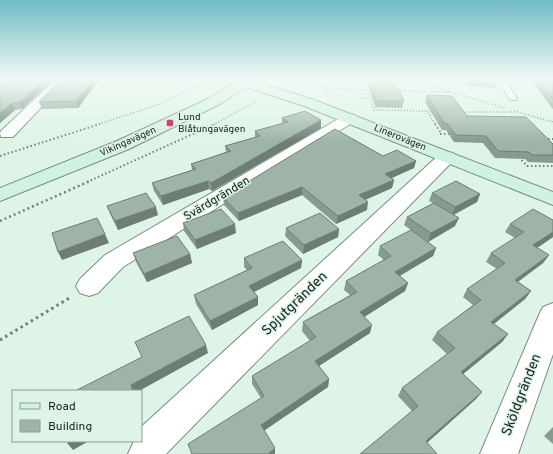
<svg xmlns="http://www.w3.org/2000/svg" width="553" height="454" font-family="Overpass,sans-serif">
  <rect width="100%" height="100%" fill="#ddf4e7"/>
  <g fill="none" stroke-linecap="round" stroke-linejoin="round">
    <!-- lane casing -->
    <g stroke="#798e82" stroke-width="2">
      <polygon id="lane" points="498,79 504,79 517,98 516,100 510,100"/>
    </g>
    <!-- street casing -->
    <g stroke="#798e82" stroke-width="2">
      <g id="street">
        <polygon points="56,79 68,79 13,137 1,137 0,133 1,131"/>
        <polygon points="224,79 245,79 250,82 244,86 226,82"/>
        <polygon points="350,114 355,115 357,118 355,121 123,267 98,293 89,296 80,293 76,286 80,279 105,255 345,115"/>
        <polygon points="447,152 453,153 456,157 453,161 166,454 128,454 134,441 141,441 141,427 441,153"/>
        <polygon points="553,303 553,354 518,454 480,454 539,315 543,307"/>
      </g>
    </g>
    <!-- secondary casing -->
    <g stroke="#798e82" stroke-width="2">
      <polygon id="secondary" points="240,79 256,79 254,81 314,100 553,192 553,205 304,106 246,87 220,104 129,149 0,201 0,188 117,141 210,98"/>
    </g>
    <!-- path-far3 -->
    <g stroke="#718078" stroke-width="1.5" stroke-dasharray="1 2" stroke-linecap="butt">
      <polyline points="176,79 205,88"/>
      <polyline points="409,79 504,108"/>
      <polyline points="367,90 374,110 427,111"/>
      <polyline points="397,91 450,92"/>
      <polyline points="327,94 325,88 372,90"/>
      <polyline points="358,98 370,98"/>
      <polyline points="434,111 427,111 436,125"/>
      <polyline points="514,111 553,122"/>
      <polyline points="463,112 516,112"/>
      <polyline points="96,125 157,105 214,79"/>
      <polyline points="213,125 257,101"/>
    </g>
    <!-- path-far2 -->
    <g stroke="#718078" stroke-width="2" stroke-dasharray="1.5 2.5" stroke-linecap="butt">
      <polyline points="435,124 441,133"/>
      <polyline points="440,134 451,134"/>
      <polyline points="544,139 553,139"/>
      <polyline points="0,156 100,124"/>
      <polyline points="519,157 527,166 553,166"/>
      <polyline points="87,182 215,124"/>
    </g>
    <!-- path-far1 -->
    <polyline stroke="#718078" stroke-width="2.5" stroke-dasharray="2 3" stroke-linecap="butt" points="0,221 90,181"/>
    <!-- path -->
    <polyline stroke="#718078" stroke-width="3" stroke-dasharray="2.5 3.5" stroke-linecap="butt" points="0,340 71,297"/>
    <!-- lane -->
    <use href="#lane" fill="#fff" fill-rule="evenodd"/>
    <!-- street -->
    <use href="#street" fill="#fff" fill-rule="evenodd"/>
    <!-- secondary -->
    <use href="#secondary" fill="#cff2e2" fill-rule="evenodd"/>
  </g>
  <!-- wall -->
  <g fill="#889b90">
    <polygon points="0,79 54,79 22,109 15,110 0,123"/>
    <polygon points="368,79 393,79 404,101 402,108 375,107 367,81"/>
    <polygon points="465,79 495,79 497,81 495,88 468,86"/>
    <polygon points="530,79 553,79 553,109"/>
    <polygon points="99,80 78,108 42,109 39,102"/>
    <polygon points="427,95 467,116 553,144 553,163 528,162 525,159 495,158 483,143 454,142 446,130 442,130 425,102"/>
    <polygon points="282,118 321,120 321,128 212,191 209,189 163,205 154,191 152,183 192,170 191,164 226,152 225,146 255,137 255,131 282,123"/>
    <polygon points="383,156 416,161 414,168 391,178 394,180 392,188 365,200 367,210 336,224 302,195 239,221 224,205 223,197"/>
    <polygon points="432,193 480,194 477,202 454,215 455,226 428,242 404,225 407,217 433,203 429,201"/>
    <polygon points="107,206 158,215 118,230 110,214"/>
    <polygon points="183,223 236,233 197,249 184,231"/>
    <polygon points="510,224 553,237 537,248 549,255 543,263 518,282 531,291 525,299 494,324 508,334 502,342 463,374 482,392 476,399 427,443 360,454 412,411 398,396 402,388 447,354 432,340 437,332 473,305 463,297 467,289 497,269 486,262 491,253 515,238 505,232"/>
    <polygon points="286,228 339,229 338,237 303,254 285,236"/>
    <polygon points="380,246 436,248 433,256 400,276 408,283 405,291 364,317 370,333 319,366 329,379 328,387 265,430 192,454 261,398 252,384 252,376 310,341 302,331 303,322 350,295 344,290 346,281 384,260 378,255"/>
    <polygon points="133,253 190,254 192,263 147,282 136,262"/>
    <polygon points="244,258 302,260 301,268 254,292 258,297 258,305 212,330 196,304 194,295 247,270 244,267"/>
    <polygon points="553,427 553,444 544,436"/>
  </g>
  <!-- shaded-wall -->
  <g fill="#6f7e75">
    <polygon points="45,79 54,79 22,109 19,103"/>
    <polygon points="94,79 99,79 99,80 78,108 76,101"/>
    <polygon points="12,103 15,110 0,123 0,113"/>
    <polygon points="321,120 321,128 212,191 211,183"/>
    <polygon points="416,161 414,168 383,182 385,174"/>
    <polygon points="394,180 392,188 358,203 359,195"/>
    <polygon points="208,181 209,189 163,205 161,196"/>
    <polygon points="302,187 302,195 239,221 238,213"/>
    <polygon points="480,194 477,202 452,215 455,207"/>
    <polygon points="368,202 367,210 336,224 338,216"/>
    <polygon points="156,207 158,215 118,230 115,221"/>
    <polygon points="459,218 455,226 428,242 431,233"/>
    <polygon points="235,224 236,233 197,249 195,240"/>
    <polygon points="339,229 338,237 303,254 304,245"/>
    <polygon points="553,232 553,237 528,254 533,245"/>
    <polygon points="105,234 109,243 62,260 58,252"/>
    <polygon points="436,248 433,256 392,280 395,272"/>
    <polygon points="190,254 192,263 147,282 144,274"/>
    <polygon points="549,255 543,263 509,288 515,280"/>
    <polygon points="302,260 301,268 250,294 249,286"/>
    <polygon points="408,283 405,291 358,321 360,312"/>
    <polygon points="531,291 525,299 486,330 491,322"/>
    <polygon points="258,297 258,305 212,330 210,321"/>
    <polygon points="372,325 370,333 314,369 315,361"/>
    <polygon points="508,334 502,342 456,380 461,372"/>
    <polygon points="206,345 208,353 139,391 133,391 131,385"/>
    <polygon points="329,379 328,387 262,432 261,425"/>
    <polygon points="482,392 476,399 421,448 426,441"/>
    <polygon points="70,441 89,441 73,450 67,443"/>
    <polygon points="275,448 275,454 268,454"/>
  </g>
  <!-- building -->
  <g fill="#9eb4a7" stroke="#6f7e75">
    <polygon points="0,79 45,79 19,103 12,103 0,113"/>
    <polygon points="61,79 94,79 76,101 39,102"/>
    <polygon points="369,79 393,79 404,101 377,101"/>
    <polygon points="469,79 495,79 497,81 470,79"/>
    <polygon points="537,79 553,79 553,99"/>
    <polygon points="427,95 452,96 467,116 526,117 553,144 553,155 532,155 529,152 498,151 486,136 456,135 448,124 444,123"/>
    <polygon points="305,111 321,120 211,183 208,181 161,196 152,183 196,169 191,164 231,151 225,146 260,136 255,131 288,122 282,118"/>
    <polygon points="335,129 383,156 397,150 416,161 385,174 394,180 359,195 368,202 338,216 302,187 238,213 223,197"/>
    <polygon points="456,181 480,194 455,207 432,193"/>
    <polygon points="146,193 156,207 115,221 107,206"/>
    <polygon points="434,203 459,218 431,233 407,217"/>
    <polygon points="221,209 235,224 195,240 183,223"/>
    <polygon points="533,209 553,220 553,232 533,245 549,255 515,280 531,291 491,322 508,334 461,372 482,392 426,441 437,454 360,454 418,406 402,388 455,348 437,332 481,300 467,289 505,263 491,253 524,232 510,224"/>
    <polygon points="320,213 339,229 304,245 286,228"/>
    <polygon points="97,218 105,234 58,252 52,233"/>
    <polygon points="411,230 436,248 395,272 408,283 360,312 372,325 315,361 329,379 261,425 275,448 268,454 192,454 188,444 264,396 252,376 316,337 303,322 357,292 346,281 391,256 380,246"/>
    <polygon points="177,236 190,254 144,274 133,253"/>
    <polygon points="283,241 302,260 249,286 258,297 210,321 194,295 252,268 244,258"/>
    <polygon points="189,316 206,345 131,385 133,391 75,391 142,357 135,342"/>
  </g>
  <!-- sky -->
  <linearGradient id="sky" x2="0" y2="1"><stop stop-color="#71bac6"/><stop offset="0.56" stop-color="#f0faf4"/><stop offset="1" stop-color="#f0faf4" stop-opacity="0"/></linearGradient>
  <rect width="553" height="142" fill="url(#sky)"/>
  <!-- markers -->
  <rect fill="#d44465" stroke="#ddf4e7" stroke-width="1.5" x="166" y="119" width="8" height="8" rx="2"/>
  <g text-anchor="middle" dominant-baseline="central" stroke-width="3" stroke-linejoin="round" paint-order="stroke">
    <!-- far-poi labels -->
    <g font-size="10" fill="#18201b" stroke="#ddf4e7" text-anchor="start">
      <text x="178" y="117">Lund<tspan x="178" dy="12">Blåtungavägen</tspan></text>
    </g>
    <!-- far-street labels -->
    <g font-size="10" fill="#18201b" stroke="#ddf4e7">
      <text transform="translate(400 138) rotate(22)">Linerovägen</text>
      <text transform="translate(128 142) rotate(-24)">Vikingavägen</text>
    </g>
    <!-- street labels -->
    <g font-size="12" fill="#18201b" stroke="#ddf4e7">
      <text transform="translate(217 199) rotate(-31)">Svärdgränden</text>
    </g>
    <!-- near-street labels -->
    <g font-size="14" fill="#18201b" stroke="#ddf4e7">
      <text transform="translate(295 304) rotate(-44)">Spjutgränden</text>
      <text transform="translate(522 395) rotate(-69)">Sköldgränden</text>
    </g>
  </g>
  <!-- legend -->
  <rect x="12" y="390" width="130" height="52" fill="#ddf4e7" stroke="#8e9f95"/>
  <rect x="20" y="403" width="20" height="6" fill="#cff2e2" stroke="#8e9f95"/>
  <text x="48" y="410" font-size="12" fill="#18201b">Road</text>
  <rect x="20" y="420" width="20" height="12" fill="#9eb4a7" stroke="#8e9f95"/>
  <text x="48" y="430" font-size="12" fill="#18201b">Building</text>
</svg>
